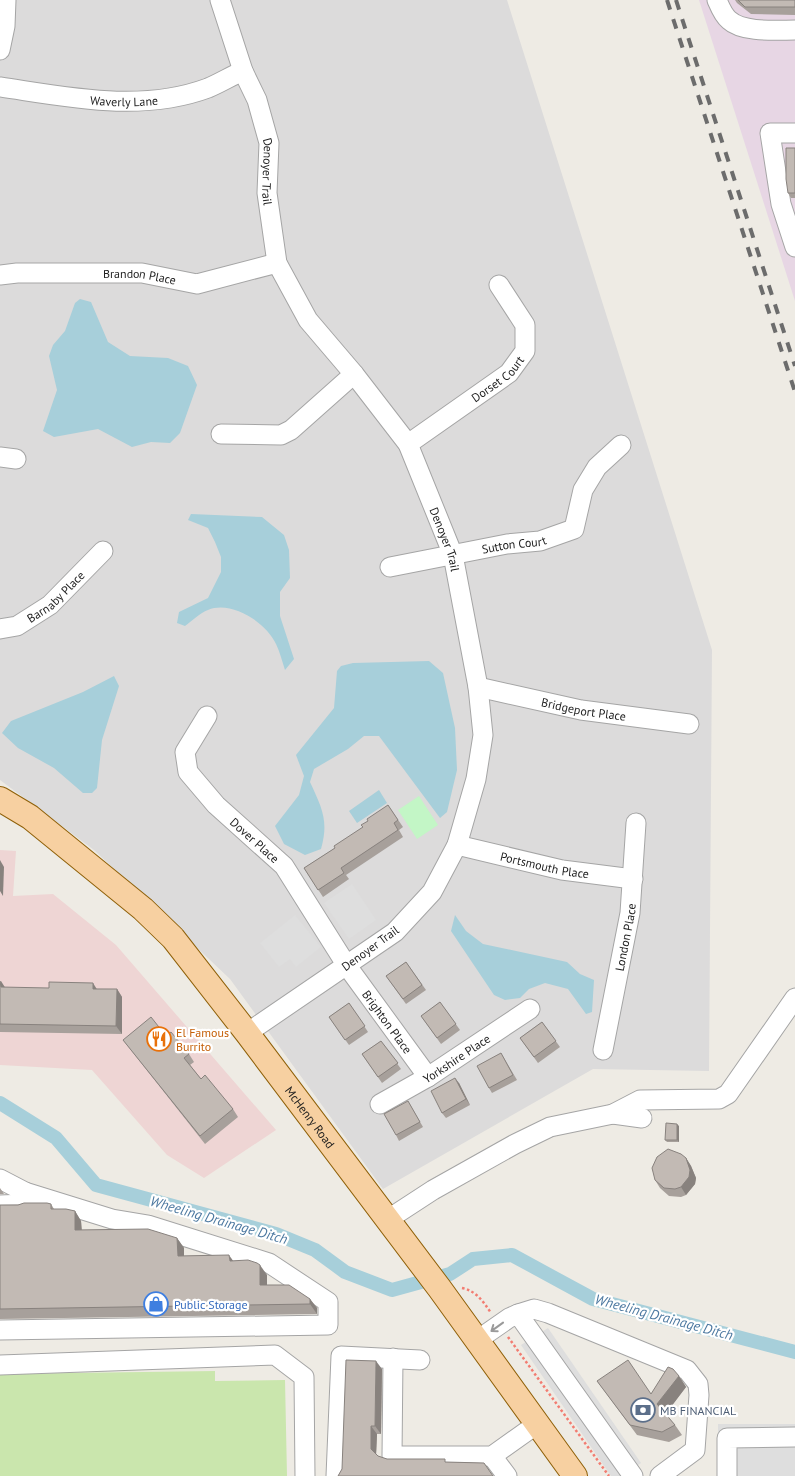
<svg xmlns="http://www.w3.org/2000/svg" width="795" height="1476" font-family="'PT Sans',sans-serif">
  <rect width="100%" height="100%" fill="#eeebe4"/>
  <!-- residential -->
  <polygon fill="#dcdbdb" points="0,0 507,0 712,650 709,1071 593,1069 383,1189 230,979 94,850 0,780"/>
  <!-- commercial -->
  <polygon fill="#eed5d4" points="0,850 16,851 13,896 53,894 116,945 276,1130 204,1178 167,1155 92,1070 0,1065"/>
  <!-- industrial -->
  <polygon fill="#e7d6e4" points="699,0 795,0 795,301"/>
  <!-- grass -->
  <polygon fill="#cae6ad" points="215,1371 215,1381 285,1380 287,1476 0,1476 0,1374"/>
  <!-- park -->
  <polygon fill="#c3f6c6" points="419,796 438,825 417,839 398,810"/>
  <!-- parking -->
  <g fill="#dedede">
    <polygon points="352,884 376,920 349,939 324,903"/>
    <polygon points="295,915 321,947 296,967 290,959 279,967 260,943"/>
    <polygon points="548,1328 641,1463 622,1476 611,1476 521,1345"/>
    <rect x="718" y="1424" width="77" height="52"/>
  </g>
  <!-- water -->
  <g fill="#a7cfda">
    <polygon points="80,299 91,302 108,342 130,356 168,358 188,366 197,385 180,433 170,443 151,442 132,447 98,429 54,437 43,431 57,390 49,356 53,345 65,331 75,303"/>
    <path d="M191,514L262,517L284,535L289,550L290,578L280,592V616L294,659L285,670C282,661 280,652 276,644C266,622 231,600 208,610C200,613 192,621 185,626L177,623L179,612L208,598L221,572V557L215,542L208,528L188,520Z"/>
    <path d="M429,661L443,673L455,728L457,770L447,812L440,818L379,736H364L348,749L314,769L310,782C322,808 329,821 321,849L305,855L284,844L275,826L299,795L304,776L296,755L334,708L337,671L341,666L353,663Z"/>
    <polygon points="114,676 119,686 102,740 97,788 92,793 83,793 54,768 18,748 2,733 11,721 83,692"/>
    <polygon points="379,790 387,803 357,823 349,811"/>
    <polygon points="455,915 466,931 483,944 567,962 580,974 594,980 592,1012 586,1014 568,989 545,983 529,989 520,998 505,1000 494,995 451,931"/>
  </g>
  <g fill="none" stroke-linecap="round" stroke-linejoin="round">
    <!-- canal -->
    <polyline stroke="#a7cfda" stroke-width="14" points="0,1103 56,1138 96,1185 276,1234 315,1250 345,1272 392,1290 450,1274 473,1259 512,1255 593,1299 795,1352"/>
    <!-- minor casing -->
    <g stroke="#a5a5a5" stroke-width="21">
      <g id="minor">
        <path id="s1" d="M220,0L243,71L257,100L269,143L267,193L277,263L308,320L354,374L408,444L453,555L478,687L483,735L476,779L457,845L432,892L395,932L247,1033"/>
        <path d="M717,0C720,7 723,15 729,20C743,33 777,30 795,30"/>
        <polyline points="0,50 5,26 6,0"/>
        <path id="s2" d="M0,87C68,97 141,113 208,88C220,83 231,76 243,71"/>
        <polyline points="795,133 770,133 781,204 795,247"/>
        <path id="s3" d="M0,275L17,273H142L197,284L277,263"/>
        <polyline points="221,434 281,435 291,430 354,374"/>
        <path id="s4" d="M408,444L509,373L525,351V325L499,285"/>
        <polyline points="0,457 16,459"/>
        <path id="s5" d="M390,567L507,544L540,541L574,529L583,490L597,467L621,445"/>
        <path id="s6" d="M0,629L17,626L50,605L103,551"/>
        <path id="s7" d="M478,687L581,710L689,724"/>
        <path id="s8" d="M207,716L185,752L188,772L216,805L284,866L347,966L428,1077"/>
        <path id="s9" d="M457,845L562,870L633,879"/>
        <path id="s10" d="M603,1050L630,913L636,823"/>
        <path id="s11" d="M380,1104L428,1077L530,1009"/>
        <polyline points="613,1114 642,1118"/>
        <polyline points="0,1179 25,1192 112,1219 148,1225 269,1263 328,1302 328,1325 0,1330"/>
        <polyline points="0,1205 25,1204 25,1192"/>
        <polyline points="387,1220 433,1190 515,1144 550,1127 613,1114 640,1100 719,1099 728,1094 795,998"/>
        <polyline points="518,1314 633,1476"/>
        <polyline points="476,1341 509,1318 518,1314 534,1309 548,1313 687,1370 698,1384 699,1395 695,1450 660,1476"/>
        <polyline points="393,1358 392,1456 492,1456 537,1424"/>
        <polyline points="0,1365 275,1355 304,1377 305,1476"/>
        <polyline points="492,1456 507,1476"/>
        <polyline points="336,1476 341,1356 420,1360"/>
        <polyline points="727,1476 727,1438 795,1437"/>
      </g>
    </g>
    <!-- major casing -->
    <g stroke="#8f6008" stroke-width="26">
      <g id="major">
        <path id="s12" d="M0,799L30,817L143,909L173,938L247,1033L440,1289L575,1476"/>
      </g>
    </g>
    <!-- path -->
    <g stroke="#f27c71" stroke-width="2.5" stroke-dasharray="2.5 2.5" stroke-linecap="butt">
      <path d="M462,1288C476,1291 483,1301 491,1313"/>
      <polyline points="508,1337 609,1476"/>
    </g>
    <!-- minor -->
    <use href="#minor" stroke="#fff" stroke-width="19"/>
    <!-- major -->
    <use href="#major" stroke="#f7d0a1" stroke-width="24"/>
    <!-- rail -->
    <g stroke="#6c6c6c" stroke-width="4" stroke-dasharray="10 10" stroke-linecap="butt">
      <polyline points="667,0 795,392"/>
      <polyline points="676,0 795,366"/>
    </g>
  </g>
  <!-- wall -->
  <g fill="#a7a09b">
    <polygon points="735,0 795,0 795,15 751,14 737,3"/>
    <polygon points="795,148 795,198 791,198 788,193"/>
    <polygon points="388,805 403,827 399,830 403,837 346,875 349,879 323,897 304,868 335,848 363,827 368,821"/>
    <polygon points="406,962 426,990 406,1004 386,976"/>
    <polygon points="0,981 5,988 117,989 122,997 122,1034 0,1032"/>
    <polygon points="440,1002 460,1030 441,1044 421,1016"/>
    <polygon points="349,1003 368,1032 349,1045 329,1017"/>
    <polygon points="542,1022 560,1047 538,1063 520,1038"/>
    <polygon points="166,1036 189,1054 194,1062 190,1065 201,1079 233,1109 238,1117 205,1144 123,1040"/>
    <polygon points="381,1041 401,1069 382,1083 362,1054"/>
    <polygon points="501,1053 517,1080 492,1093 489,1088"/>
    <polygon points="459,1083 470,1105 446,1118 442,1113"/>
    <polygon points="408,1101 423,1127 399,1141 396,1135"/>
    <polygon points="679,1126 679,1142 667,1142 665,1140"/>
    <polygon points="686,1158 691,1166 696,1178 695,1184 686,1195 681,1197 669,1196 660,1188 655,1180"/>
    <polygon points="0,1188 4,1194 0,1194"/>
    <polygon points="51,1204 54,1209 75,1211 81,1221 82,1230 177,1238 184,1248 184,1256 234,1261 267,1275 267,1285 310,1299 317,1308 317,1314 0,1319 0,1205"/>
    <polygon points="382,1369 381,1434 377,1434 376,1454 378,1456 387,1459 447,1462 484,1463 493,1476 338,1476 342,1469"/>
    <polygon points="679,1376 686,1387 665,1414 675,1425 682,1435 669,1442 637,1435 597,1381 651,1394"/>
  </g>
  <!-- shaded-wall -->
  <g fill="#88827e">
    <polygon points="0,860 4,867 3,896 0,891"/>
    <polygon points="1,981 6,989 1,987"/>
    <polygon points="93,983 98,991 93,989"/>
    <polygon points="117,989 122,997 122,1034 116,1026"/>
    <polygon points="455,1078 459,1083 470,1105 466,1099"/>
    <polygon points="677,1124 679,1126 679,1142 677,1140"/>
    <polygon points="686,1158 691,1166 696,1178 695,1184 686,1195 681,1187"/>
    <polygon points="75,1211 81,1221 82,1240 75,1230"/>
    <polygon points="177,1238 184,1248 184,1266 178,1256"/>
    <polygon points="229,1255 236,1265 230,1261"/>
    <polygon points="260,1265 267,1275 267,1295 260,1285"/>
    <polygon points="310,1299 317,1308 317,1314 310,1304"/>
    <polygon points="376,1361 382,1369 381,1434 375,1426"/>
    <polygon points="679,1376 686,1387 665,1415 657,1404"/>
    <polygon points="371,1426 377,1434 376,1457 371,1449"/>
  </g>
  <!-- building -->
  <g fill="#c2bab4" stroke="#88827e">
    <polygon points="738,0 795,0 795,7 745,7"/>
    <polygon points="786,148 795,148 795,193 788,193 786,179"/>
    <polygon points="388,805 398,820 394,823 398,830 341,868 344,873 318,890 304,868 335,848 334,846 363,827 361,825 368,821 367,819"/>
    <polygon points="406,962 422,985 403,999 386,976"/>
    <polygon points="0,981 1,987 49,988 49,982 93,983 93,989 117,989 116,1026 0,1024"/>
    <polygon points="440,1002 456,1024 437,1038 421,1016"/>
    <polygon points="349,1003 365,1026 345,1040 329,1017"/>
    <polygon points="151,1017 166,1036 171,1032 189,1054 184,1058 201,1079 205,1075 233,1109 200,1136 123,1040"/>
    <polygon points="542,1022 556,1041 534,1057 520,1038"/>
    <polygon points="381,1041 398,1063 378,1077 362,1054"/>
    <polygon points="501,1053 513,1075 489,1088 477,1066"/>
    <polygon points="455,1078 466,1099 442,1113 431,1091"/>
    <polygon points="408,1101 420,1122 396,1135 384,1114"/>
    <polygon points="666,1123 677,1124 677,1140 665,1140"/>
    <polygon points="668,1149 681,1154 686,1158 690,1170 689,1177 681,1187 675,1189 664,1188 655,1180 652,1168 657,1157"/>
    <polygon points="24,1203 47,1203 51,1204 51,1209 66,1209 75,1211 75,1230 148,1229 177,1238 178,1256 229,1255 230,1261 248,1260 257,1263 260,1265 260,1285 289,1285 310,1299 310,1304 0,1309 0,1205 18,1205"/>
    <polygon points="346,1360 376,1361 375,1426 371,1426 371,1449 378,1456 387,1459 445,1459 445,1462 484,1463 493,1476 338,1476 342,1469"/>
    <polygon points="628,1360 651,1394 668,1367 673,1369 679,1376 657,1404 675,1425 662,1432 630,1425 597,1381"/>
  </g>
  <!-- one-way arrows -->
  <defs><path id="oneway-shaft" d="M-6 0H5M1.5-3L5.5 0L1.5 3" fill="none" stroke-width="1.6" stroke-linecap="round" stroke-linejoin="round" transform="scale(1.25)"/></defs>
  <use stroke="#9a9a9a" href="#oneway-shaft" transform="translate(497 1327) rotate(144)"/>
  <!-- icons -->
  <defs>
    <g id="restaurant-ring" transform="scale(1.25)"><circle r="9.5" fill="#fff" stroke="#e8710a" stroke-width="1.5"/><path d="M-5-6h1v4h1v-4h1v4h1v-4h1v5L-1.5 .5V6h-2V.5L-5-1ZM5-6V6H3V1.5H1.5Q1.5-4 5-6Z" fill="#e8710a"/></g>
    <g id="shop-ring" transform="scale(1.25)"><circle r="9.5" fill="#fff" stroke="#3f7fe0" stroke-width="1.5"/><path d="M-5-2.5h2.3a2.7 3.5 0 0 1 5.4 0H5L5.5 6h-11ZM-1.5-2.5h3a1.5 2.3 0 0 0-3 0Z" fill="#3f7fe0"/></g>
    <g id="bank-ring" transform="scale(1.25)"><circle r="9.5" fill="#fff" stroke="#5c6f8a" stroke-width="1.5"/><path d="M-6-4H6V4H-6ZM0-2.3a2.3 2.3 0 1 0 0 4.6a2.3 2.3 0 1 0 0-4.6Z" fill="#5c6f8a"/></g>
  </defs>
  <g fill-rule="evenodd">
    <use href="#restaurant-ring" x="159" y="1039"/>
    <use href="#shop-ring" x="156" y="1304"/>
    <use href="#bank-ring" x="643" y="1410"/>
  </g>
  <g text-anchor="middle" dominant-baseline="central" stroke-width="4.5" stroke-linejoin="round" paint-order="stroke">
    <!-- street labels -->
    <g font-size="12" fill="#1e1e1e" stroke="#fff">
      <text stroke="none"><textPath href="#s2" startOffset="125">Waverly Lane</textPath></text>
      <text stroke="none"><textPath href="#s1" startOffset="180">Denoyer Trail</textPath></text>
      <text stroke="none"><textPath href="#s3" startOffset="140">Brandon Place</textPath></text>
      <text stroke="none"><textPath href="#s4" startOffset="111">Dorset Court</textPath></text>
      <text stroke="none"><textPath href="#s1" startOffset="599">Denoyer Trail</textPath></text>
      <text stroke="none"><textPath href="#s5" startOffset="126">Sutton Court</textPath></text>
      <text stroke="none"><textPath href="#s6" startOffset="66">Barnaby Place</textPath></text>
      <text stroke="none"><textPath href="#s7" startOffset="108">Bridgeport Place</textPath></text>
      <text stroke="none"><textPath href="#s8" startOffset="158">Dover Place</textPath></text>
      <text stroke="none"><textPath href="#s9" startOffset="90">Portsmouth Place</textPath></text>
      <text stroke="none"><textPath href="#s10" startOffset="115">London Place</textPath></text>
      <text transform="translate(370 948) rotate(-36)">Denoyer Trail</text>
      <text stroke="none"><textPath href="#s8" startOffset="384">Brighton Place</textPath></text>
      <text stroke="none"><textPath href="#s11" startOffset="89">Yorkshire Place</textPath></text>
      <text stroke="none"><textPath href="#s12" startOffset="448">McHenry Road</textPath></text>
    </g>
    <!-- food labels -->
    <g font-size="12" fill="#c56008" stroke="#fff" text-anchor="start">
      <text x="176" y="1032">El Famous<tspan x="176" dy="14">Burrito</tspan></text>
    </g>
    <!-- shop labels -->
    <g font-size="12" fill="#366cbe" stroke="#fff" text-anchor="start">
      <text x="174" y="1304">Public Storage</text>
    </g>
    <!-- service labels -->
    <g font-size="12" fill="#4e5e75" stroke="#fff" text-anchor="start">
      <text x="660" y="1410">MB FINANCIAL</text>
    </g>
    <!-- water labels -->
    <g font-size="14" font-style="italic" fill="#4c78a0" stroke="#fff">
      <text transform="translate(219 1220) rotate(16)">Wheeling Drainage Ditch</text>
      <text transform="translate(664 1317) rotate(15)">Wheeling Drainage Ditch</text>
    </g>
  </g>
</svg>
